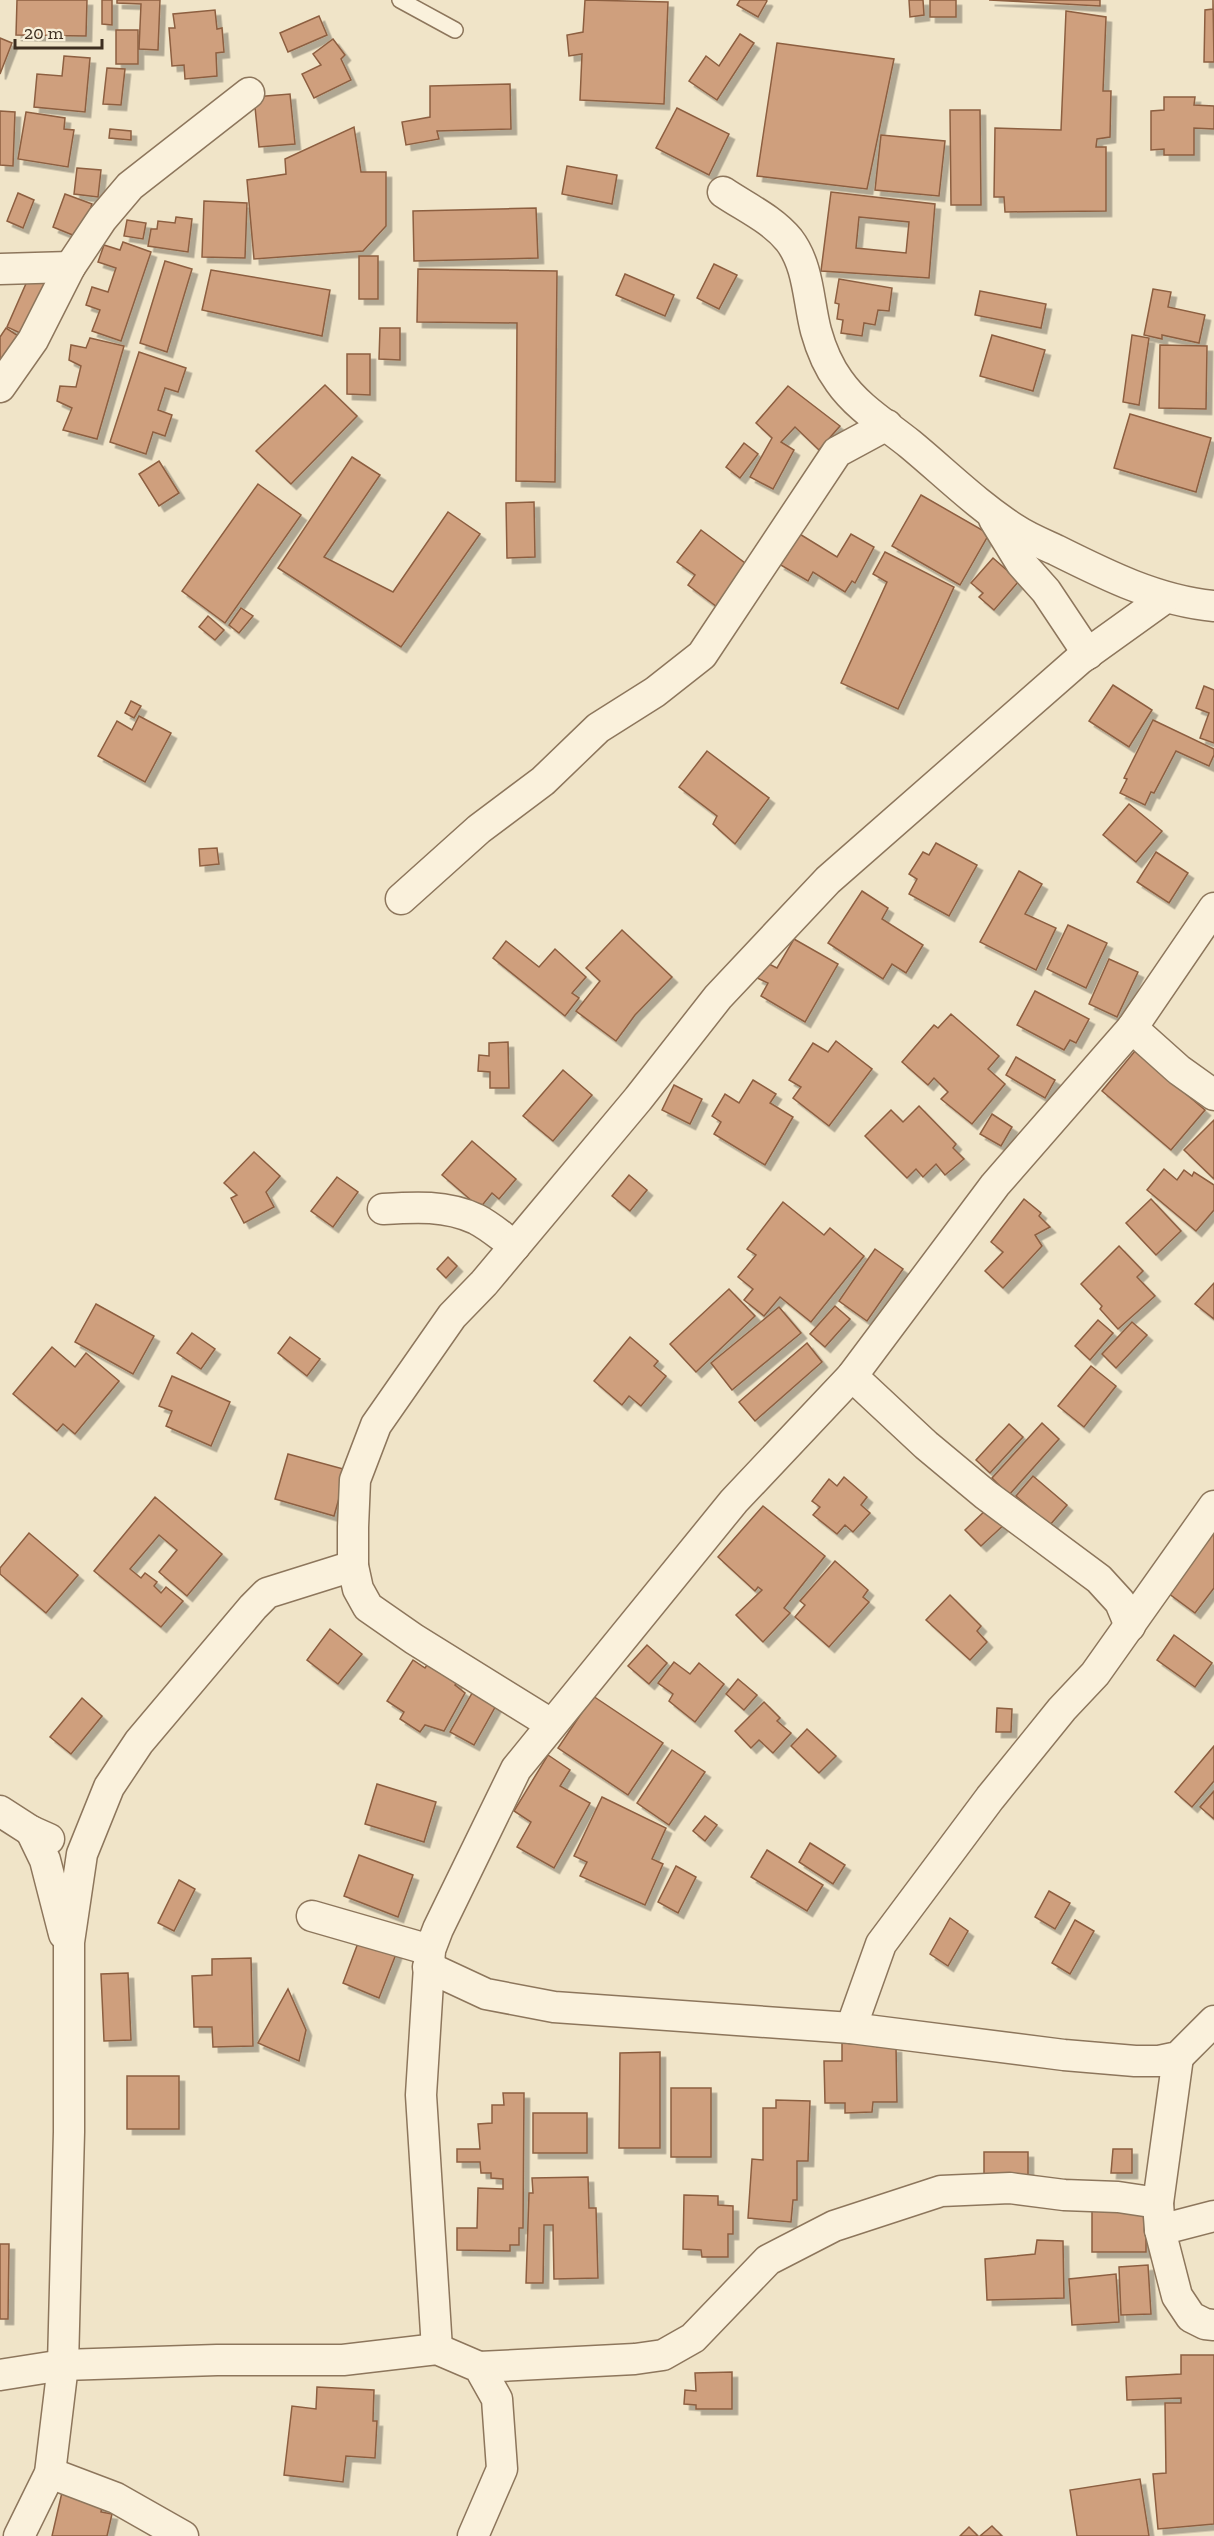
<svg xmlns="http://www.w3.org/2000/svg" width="1214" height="2536" font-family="'Zilla Slab',serif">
  <defs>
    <filter id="shadow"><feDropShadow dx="5.5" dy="5.5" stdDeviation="0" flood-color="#0004"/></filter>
  </defs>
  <rect width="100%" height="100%" fill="#f0e4c8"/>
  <!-- building -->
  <g fill="#cf9f7d" stroke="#8d5f41" stroke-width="1.5" fill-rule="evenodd" filter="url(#shadow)">
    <polygon points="17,0 87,0 86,36 16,35"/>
    <polygon points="102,0 112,0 112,25 102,24"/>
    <polygon points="117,0 160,0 158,50 139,49 141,4 117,3"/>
    <polygon points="585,0 668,2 664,104 580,100 582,54 569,56 567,35 583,32"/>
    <polygon points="740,0 766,0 767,1 758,17 737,5"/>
    <polygon points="909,0 923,0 924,15 910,17"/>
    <rect x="930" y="0" width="26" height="17"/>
    <polygon points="989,0 1100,0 1100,6"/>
    <polygon points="1213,0 1214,62 1204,62 1205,10 1213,9"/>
    <polygon points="215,10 217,29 222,28 224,52 216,53 217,76 185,79 184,65 172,66 169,28 175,28 173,14"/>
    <polygon points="1066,11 1106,17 1103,91 1111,91 1110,137 1097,139 1096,147 1106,147 1106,211 1005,212 1004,197 994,197 995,128 1061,130"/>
    <polygon points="319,16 327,35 288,52 280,33"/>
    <rect x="116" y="30" width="22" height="34"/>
    <polygon points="740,34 754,43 717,100 689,81 706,56 719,66"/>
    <polygon points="0,38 12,43 0,74"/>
    <polygon points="333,39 345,55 341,59 351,80 314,98 302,74 321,65 313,54"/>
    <polygon points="777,43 894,59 867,189 757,176"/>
    <polygon points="64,56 90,58 85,112 34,107 37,74 62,76"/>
    <polygon points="107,68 125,69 121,105 103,104"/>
    <polygon points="510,84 511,129 437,131 439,139 406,145 402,122 430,117 430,86"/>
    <polygon points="290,94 295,144 259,147 254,97"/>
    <polygon points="1164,97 1195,97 1194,105 1214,106 1214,129 1194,128 1194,155 1164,155 1164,149 1151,150 1151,111 1164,110"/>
    <polygon points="677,108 729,134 709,175 656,148"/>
    <polygon points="950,110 980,110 981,205 951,205"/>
    <polygon points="0,111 15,112 13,166 0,165"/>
    <polygon points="26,112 65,118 64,129 74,130 68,167 18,159"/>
    <polygon points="354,127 361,172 386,172 386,226 363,251 254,259 247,180 286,174 285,159"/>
    <polygon points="110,129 131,131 131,140 109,138"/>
    <polygon points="881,135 945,141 939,196 875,190"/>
    <polygon points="567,166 617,175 612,204 562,194"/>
    <polygon points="77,168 101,170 98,197 74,194"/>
    <path d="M831,192L935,204L929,278L821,271ZM859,217L909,222L906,253L856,248Z"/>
    <polygon points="18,193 34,200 23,228 7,221"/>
    <polygon points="65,194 92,204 80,238 53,227"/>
    <polygon points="204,201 247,203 245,258 202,257"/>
    <polygon points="536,208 538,258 414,261 413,211"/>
    <polygon points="176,217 192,219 188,252 148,246 151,229 157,229 158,221 175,223"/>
    <polygon points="127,220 146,223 143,239 124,236"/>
    <polygon points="123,242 151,252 121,341 92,331 100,310 86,305 92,287 108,292 116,268 98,262 104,245 120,250"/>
    <rect x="359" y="256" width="19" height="43"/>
    <polygon points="165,261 192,269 167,352 140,343"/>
    <polygon points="714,264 737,275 719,309 697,298"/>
    <polygon points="418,269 557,271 555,482 516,481 517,323 417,322"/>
    <polygon points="32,270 57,280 31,338 7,327"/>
    <polygon points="211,270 330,290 322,336 202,310"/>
    <polygon points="625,274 674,295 665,316 616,295"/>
    <polygon points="839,279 892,288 889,311 878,310 875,325 864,323 862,336 841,333 843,320 837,319 839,304 835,303"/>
    <polygon points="1153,289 1171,292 1168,307 1205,315 1199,343 1162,335 1162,339 1144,335"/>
    <polygon points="980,291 1046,304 1041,328 975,315"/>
    <polygon points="6,328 23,339 0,361 0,337"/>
    <polygon points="380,328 400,328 400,360 379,359"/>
    <polygon points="992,335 1045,350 1033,391 980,376"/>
    <polygon points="1132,335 1149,338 1139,405 1123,402"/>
    <polygon points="90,338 124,346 97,439 63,430 72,408 57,401 60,386 76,387 81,366 69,360 71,345 86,348"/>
    <polygon points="1160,345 1207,346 1206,409 1159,408"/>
    <polygon points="139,352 186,368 178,392 165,388 158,410 172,415 165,436 153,432 146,454 110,442"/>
    <polygon points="347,354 370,354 370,395 347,394"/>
    <polygon points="325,385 357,416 291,484 256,451"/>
    <polygon points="788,386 840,426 819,450 795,427 781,442 794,450 773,489 750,477 772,438 756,423"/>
    <polygon points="1130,414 1211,438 1196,492 1114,468"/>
    <polygon points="744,443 758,454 740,478 726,467"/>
    <polygon points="352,457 380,475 324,557 393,592 448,512 480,534 401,647 278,568"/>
    <polygon points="159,461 179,493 159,506 139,474"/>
    <polygon points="258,484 301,515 225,623 182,591"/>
    <polygon points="921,495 989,534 960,585 892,546"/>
    <polygon points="534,502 535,557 507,558 506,503"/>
    <polygon points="701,530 749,566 721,610 688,585 695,575 677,562"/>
    <polygon points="798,533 837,557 851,534 874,547 855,583 852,581 845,592 813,572 808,581 779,564"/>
    <polygon points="885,552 954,587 898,709 841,683 887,582 873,574"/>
    <polygon points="993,558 1019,581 994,610 979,597 983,593 971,583"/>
    <polygon points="241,608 253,616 239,633 229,625"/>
    <polygon points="208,616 224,630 215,640 199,627"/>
    <polygon points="1113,685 1152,710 1129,747 1089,721"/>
    <polygon points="1204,686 1214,690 1214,743 1200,738 1209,713 1196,708"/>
    <polygon points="131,701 141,706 134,718 125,713"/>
    <polygon points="139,716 171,733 145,782 98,756 117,721 132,730"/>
    <polygon points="1153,720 1214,749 1214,755 1209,766 1176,751 1154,793 1151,792 1145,805 1120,793 1127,779 1124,778"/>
    <polygon points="707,751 769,798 735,844 713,824 717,816 679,787"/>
    <polygon points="1129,804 1162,831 1136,862 1103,835"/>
    <polygon points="936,843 977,865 949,916 909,894 917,879 909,874 923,852 929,855"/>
    <polygon points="217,848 219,864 200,866 199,849"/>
    <polygon points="1156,852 1188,873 1169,903 1137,882"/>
    <polygon points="1019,871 1042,884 1025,914 1056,928 1036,970 980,942"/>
    <polygon points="862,891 888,908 882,919 923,945 906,973 892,964 883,979 828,943"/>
    <polygon points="1068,925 1107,943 1086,988 1047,969"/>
    <polygon points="622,930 672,977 635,1015 616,1041 576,1011 600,981 586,968"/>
    <polygon points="794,939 838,964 805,1022 761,996 768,983 757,978 765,962 777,968"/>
    <polygon points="506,941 539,967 555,949 586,977 572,993 579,998 565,1016 493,958"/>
    <polygon points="1109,959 1138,972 1117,1017 1089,1004"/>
    <polygon points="1035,991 1089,1019 1076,1043 1070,1040 1064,1050 1017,1025"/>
    <polygon points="951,1014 999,1056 988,1069 1005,1084 972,1124 941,1099 948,1092 934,1078 928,1085 902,1062 934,1025 938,1028"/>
    <polygon points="836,1041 872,1069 829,1126 793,1098 801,1087 789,1080 813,1043 828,1052"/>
    <polygon points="508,1042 509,1088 490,1088 490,1072 478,1071 479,1055 489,1056 489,1043"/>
    <polygon points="1135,1051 1205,1110 1171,1150 1102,1091"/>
    <polygon points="1016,1057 1055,1080 1045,1098 1006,1075"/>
    <polygon points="563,1070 592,1095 553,1141 523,1116"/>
    <polygon points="753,1080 776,1094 770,1103 793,1117 765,1165 714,1134 721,1122 712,1116 725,1094 739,1103"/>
    <polygon points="674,1085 702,1099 690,1124 662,1110"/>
    <polygon points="919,1106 956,1144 953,1148 964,1159 945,1175 936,1164 923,1177 916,1169 907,1178 865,1136 891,1110 903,1122"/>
    <polygon points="992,1114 1012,1127 1001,1146 980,1134"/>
    <polygon points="1214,1120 1214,1179 1184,1150"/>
    <polygon points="472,1141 516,1179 499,1199 492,1193 480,1208 442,1175"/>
    <polygon points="254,1152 280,1176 266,1192 274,1207 244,1223 231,1198 237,1195 224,1183"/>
    <polygon points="1164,1169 1177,1180 1184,1170 1192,1176 1194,1172 1214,1185 1214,1210 1196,1231 1147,1190"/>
    <polygon points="629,1175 647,1190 630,1211 612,1196"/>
    <polygon points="337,1177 358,1192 333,1227 311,1211"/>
    <polygon points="1024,1199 1041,1213 1039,1216 1050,1227 1035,1235 1042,1246 1003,1288 985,1271 1003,1252 991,1242"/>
    <polygon points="1151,1199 1181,1231 1156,1255 1126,1223"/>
    <polygon points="783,1202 824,1235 830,1228 864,1256 811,1322 780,1297 764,1316 744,1300 753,1289 738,1277 756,1255 747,1249"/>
    <polygon points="1119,1246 1143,1271 1137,1277 1155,1296 1118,1329 1100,1309 1102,1306 1081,1284"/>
    <polygon points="875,1249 903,1269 867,1321 839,1301"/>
    <polygon points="448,1257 457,1266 446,1278 437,1269"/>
    <polygon points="1214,1283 1214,1319 1195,1304"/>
    <polygon points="729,1289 755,1316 696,1372 670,1344"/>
    <polygon points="96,1304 154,1336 133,1374 75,1342"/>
    <polygon points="835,1306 850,1319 825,1347 810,1334"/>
    <polygon points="779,1307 801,1333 732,1390 711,1363"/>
    <polygon points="1098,1320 1113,1333 1090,1360 1075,1346"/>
    <polygon points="1132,1322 1147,1335 1116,1368 1102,1354"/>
    <polygon points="192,1333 215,1349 201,1369 177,1353"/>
    <polygon points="290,1337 320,1359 307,1376 278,1353"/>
    <polygon points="630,1337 658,1361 654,1366 666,1376 641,1406 629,1396 622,1405 594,1381"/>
    <polygon points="807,1343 822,1362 755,1421 739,1402"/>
    <polygon points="52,1347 75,1367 86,1353 119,1381 75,1434 63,1424 57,1431 13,1394"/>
    <polygon points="1091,1366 1116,1386 1084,1427 1058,1406"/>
    <polygon points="172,1376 230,1402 211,1446 166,1426 172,1411 159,1406"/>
    <polygon points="1042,1423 1059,1439 1009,1495 992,1478"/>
    <polygon points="1009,1424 1023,1437 990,1473 976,1460"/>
    <polygon points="288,1454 347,1470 334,1516 275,1499"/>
    <polygon points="1033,1476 1067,1505 1050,1525 1016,1496"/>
    <polygon points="844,1477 867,1497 861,1505 870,1513 853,1532 845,1525 837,1534 813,1515 820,1507 812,1501 829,1479 837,1486"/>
    <polygon points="155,1497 222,1554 187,1596 159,1572 177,1550 159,1535 130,1569 141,1578 145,1573 157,1582 154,1586 161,1593 166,1587 183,1601 161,1627 94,1571"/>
    <polygon points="991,1505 1007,1522 981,1546 965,1530"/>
    <polygon points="763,1506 825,1556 784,1608 790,1613 763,1642 736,1615 762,1590 758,1587 755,1591 718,1557"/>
    <polygon points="1214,1531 1214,1588 1195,1613 1168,1593"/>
    <polygon points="29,1533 78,1575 46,1613 0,1574 0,1568"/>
    <polygon points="835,1561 868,1590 863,1597 869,1602 829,1647 795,1617 805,1605 800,1601"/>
    <polygon points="950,1595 981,1626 977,1631 987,1642 970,1660 926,1620"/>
    <polygon points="330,1629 362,1654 338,1684 307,1660"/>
    <polygon points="1174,1635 1212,1663 1195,1687 1157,1660"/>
    <polygon points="647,1645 667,1663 649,1684 628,1666"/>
    <polygon points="431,1659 459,1679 455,1685 465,1693 444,1731 425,1725 420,1732 400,1719 404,1712 387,1701 413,1660 425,1668"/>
    <polygon points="674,1662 690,1674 699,1663 724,1684 695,1722 669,1701 673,1694 658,1683"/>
    <polygon points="738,1679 757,1695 744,1710 726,1694"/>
    <polygon points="475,1688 498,1702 474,1745 450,1732"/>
    <polygon points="593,1696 663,1743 628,1795 558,1748"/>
    <polygon points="82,1698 102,1716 71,1754 50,1737"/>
    <polygon points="764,1702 780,1718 777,1721 791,1733 773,1753 759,1740 751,1748 735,1731"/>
    <polygon points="997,1708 1012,1709 1011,1732 996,1732"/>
    <polygon points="807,1729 836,1756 819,1773 791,1746"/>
    <polygon points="1214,1746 1214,1781 1192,1807 1175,1792"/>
    <polygon points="672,1750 705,1772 669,1825 637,1803"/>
    <polygon points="548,1755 570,1770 560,1786 590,1803 554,1868 517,1847 531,1822 514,1811"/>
    <polygon points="377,1784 436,1802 424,1842 365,1824"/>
    <polygon points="1214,1791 1214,1819 1200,1807"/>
    <polygon points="602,1797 666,1828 652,1859 663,1864 645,1905 580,1876 587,1862 574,1856"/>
    <polygon points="705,1816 717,1825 705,1841 693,1831"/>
    <polygon points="810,1843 845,1865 833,1884 799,1862"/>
    <polygon points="767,1850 823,1885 807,1911 751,1877"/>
    <polygon points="359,1855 413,1875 398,1917 344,1896"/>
    <polygon points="676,1866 696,1877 678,1913 658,1902"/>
    <polygon points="179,1880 195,1889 174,1931 158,1923"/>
    <polygon points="1049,1891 1070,1903 1055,1929 1035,1917"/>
    <polygon points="950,1918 968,1931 948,1966 930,1954"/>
    <polygon points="1075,1920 1094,1931 1070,1974 1052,1963"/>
    <polygon points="361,1935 398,1949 379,1998 343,1983"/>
    <polygon points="251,1958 253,2046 213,2047 212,2027 194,2027 192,1976 212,1975 212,1959"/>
    <polygon points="128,1973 131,2040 104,2041 101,1974"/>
    <polygon points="288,1989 306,2030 299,2061 258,2043"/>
    <polygon points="877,2037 877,2047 896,2047 897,2102 873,2102 872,2112 845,2113 845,2103 825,2103 824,2061 842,2061 842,2038"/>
    <polygon points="660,2052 660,2148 619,2148 620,2053"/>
    <rect x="127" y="2076" width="52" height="53"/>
    <rect x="671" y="2088" width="40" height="69"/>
    <polygon points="503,2093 524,2093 523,2228 519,2228 519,2245 510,2245 510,2251 457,2250 457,2228 477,2228 478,2188 503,2189 503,2179 491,2178 491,2173 481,2173 480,2162 457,2162 457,2149 480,2149 478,2124 492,2123 492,2105 504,2105"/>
    <polygon points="776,2100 810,2101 808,2161 797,2161 797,2200 793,2200 791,2222 748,2218 752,2159 763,2160 763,2108 776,2108"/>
    <rect x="533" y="2113" width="54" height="40"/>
    <polygon points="1113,2149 1132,2149 1132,2173 1111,2173"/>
    <rect x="984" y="2152" width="44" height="23"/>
    <polygon points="588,2177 589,2208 596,2208 598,2278 554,2279 553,2225 544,2225 543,2283 526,2283 529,2193 533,2193 532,2178"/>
    <polygon points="684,2195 718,2196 718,2205 733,2206 733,2234 728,2234 728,2257 702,2257 701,2250 683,2249"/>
    <polygon points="1146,2206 1146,2252 1092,2252 1092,2207"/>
    <polygon points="1037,2240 1063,2241 1064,2298 987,2300 985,2259 1035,2254"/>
    <polygon points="0,2244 9,2244 8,2319 0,2319"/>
    <polygon points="1148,2265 1151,2314 1121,2315 1119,2267"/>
    <polygon points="1116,2274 1119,2322 1072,2325 1069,2279"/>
    <polygon points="1181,2355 1214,2355 1214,2524 1158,2529 1153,2474 1166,2473 1165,2403 1181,2403 1181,2398 1127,2400 1126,2377 1181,2374"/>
    <polygon points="732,2372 732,2409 696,2409 696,2405 684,2404 685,2390 696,2391 695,2373"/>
    <polygon points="317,2387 374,2390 373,2421 377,2421 375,2458 346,2456 343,2482 284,2475 292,2406 316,2409"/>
    <polygon points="1140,2479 1149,2536 1077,2536 1070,2490"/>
    <polygon points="63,2488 104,2498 101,2512 112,2514 107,2536 52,2536"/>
    <polygon points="992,2526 1002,2536 980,2536"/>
    <polygon points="969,2527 978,2536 960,2536"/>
  </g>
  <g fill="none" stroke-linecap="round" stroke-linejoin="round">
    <!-- service casing -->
    <g stroke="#8d765c" stroke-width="18">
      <polyline id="service" points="400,0 455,30"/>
    </g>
    <!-- minor casing -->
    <g stroke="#8d765c" stroke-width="33">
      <g id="minor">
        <path d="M723,192C745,207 772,219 789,240C809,266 808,301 816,331C821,349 828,366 839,381C857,407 885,424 910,444C945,473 977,505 1016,530C1028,538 1043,544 1056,550C1106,575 1158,601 1214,606"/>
        <polyline points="0,269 70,267"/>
        <polyline points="0,387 33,340 70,267 102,219 130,186 249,93"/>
        <polyline points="994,519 1021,563 1046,591 1088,654"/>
        <polyline points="401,899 479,829 543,781 598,728 655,692 702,655 837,452 887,425"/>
        <polyline points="1132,1028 1179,1070 1214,1095"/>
        <path d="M383,1209C415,1207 446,1205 476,1219C490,1226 502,1237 515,1246"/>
        <polyline points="852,1376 926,1445 986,1495 1099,1579 1120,1602 1130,1626"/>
        <polyline points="551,1724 414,1639 368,1607 358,1589 353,1566 353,1527 355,1480 376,1425 452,1316 484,1283 638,1099 718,997 828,880 1080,659 1165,598"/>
        <polyline points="0,1811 31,1831 49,1839"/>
        <polyline points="31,1831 45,1860 64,1934"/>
        <polyline points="312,1916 430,1950"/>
        <polyline points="428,1967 486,1994 554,2007 851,2028 1064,2055 1135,2061 1159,2061 1178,2057 1214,2021"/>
        <polyline points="851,2028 881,1944 990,1798 1062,1709 1095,1674 1214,1506"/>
        <polyline points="1178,2057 1158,2203 1160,2230 1177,2296 1191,2317 1205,2324 1214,2325"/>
        <polyline points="1160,2230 1214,2216"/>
        <polyline points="437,2349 421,2095 430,1950 438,1929 516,1769 734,1501 852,1376 995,1185 1132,1028 1214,908"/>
        <polyline points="479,2367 635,2359 663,2355 693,2338 768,2260 834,2226 941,2191 1010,2188 1064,2195 1118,2197 1158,2203"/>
        <polyline points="0,2375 63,2365 217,2360 343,2360 437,2349 479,2367 497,2399 502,2469 473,2536"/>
        <polyline points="50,2473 116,2498 183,2536"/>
        <polyline points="19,2536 50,2473 63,2365 69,2132 69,1942 82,1854 109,1787 139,1742 253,1607 267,1593 353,1566"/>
      </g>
    </g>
    <!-- service -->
    <use href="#service" stroke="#faf1dc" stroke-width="15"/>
    <!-- minor -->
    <use href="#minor" stroke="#faf1dc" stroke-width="30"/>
  </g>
  <!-- scale -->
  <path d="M15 39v9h87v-9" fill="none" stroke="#3d2e20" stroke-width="3"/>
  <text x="24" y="39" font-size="18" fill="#3d2e20" stroke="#f7eed8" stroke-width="4.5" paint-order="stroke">20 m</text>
</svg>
